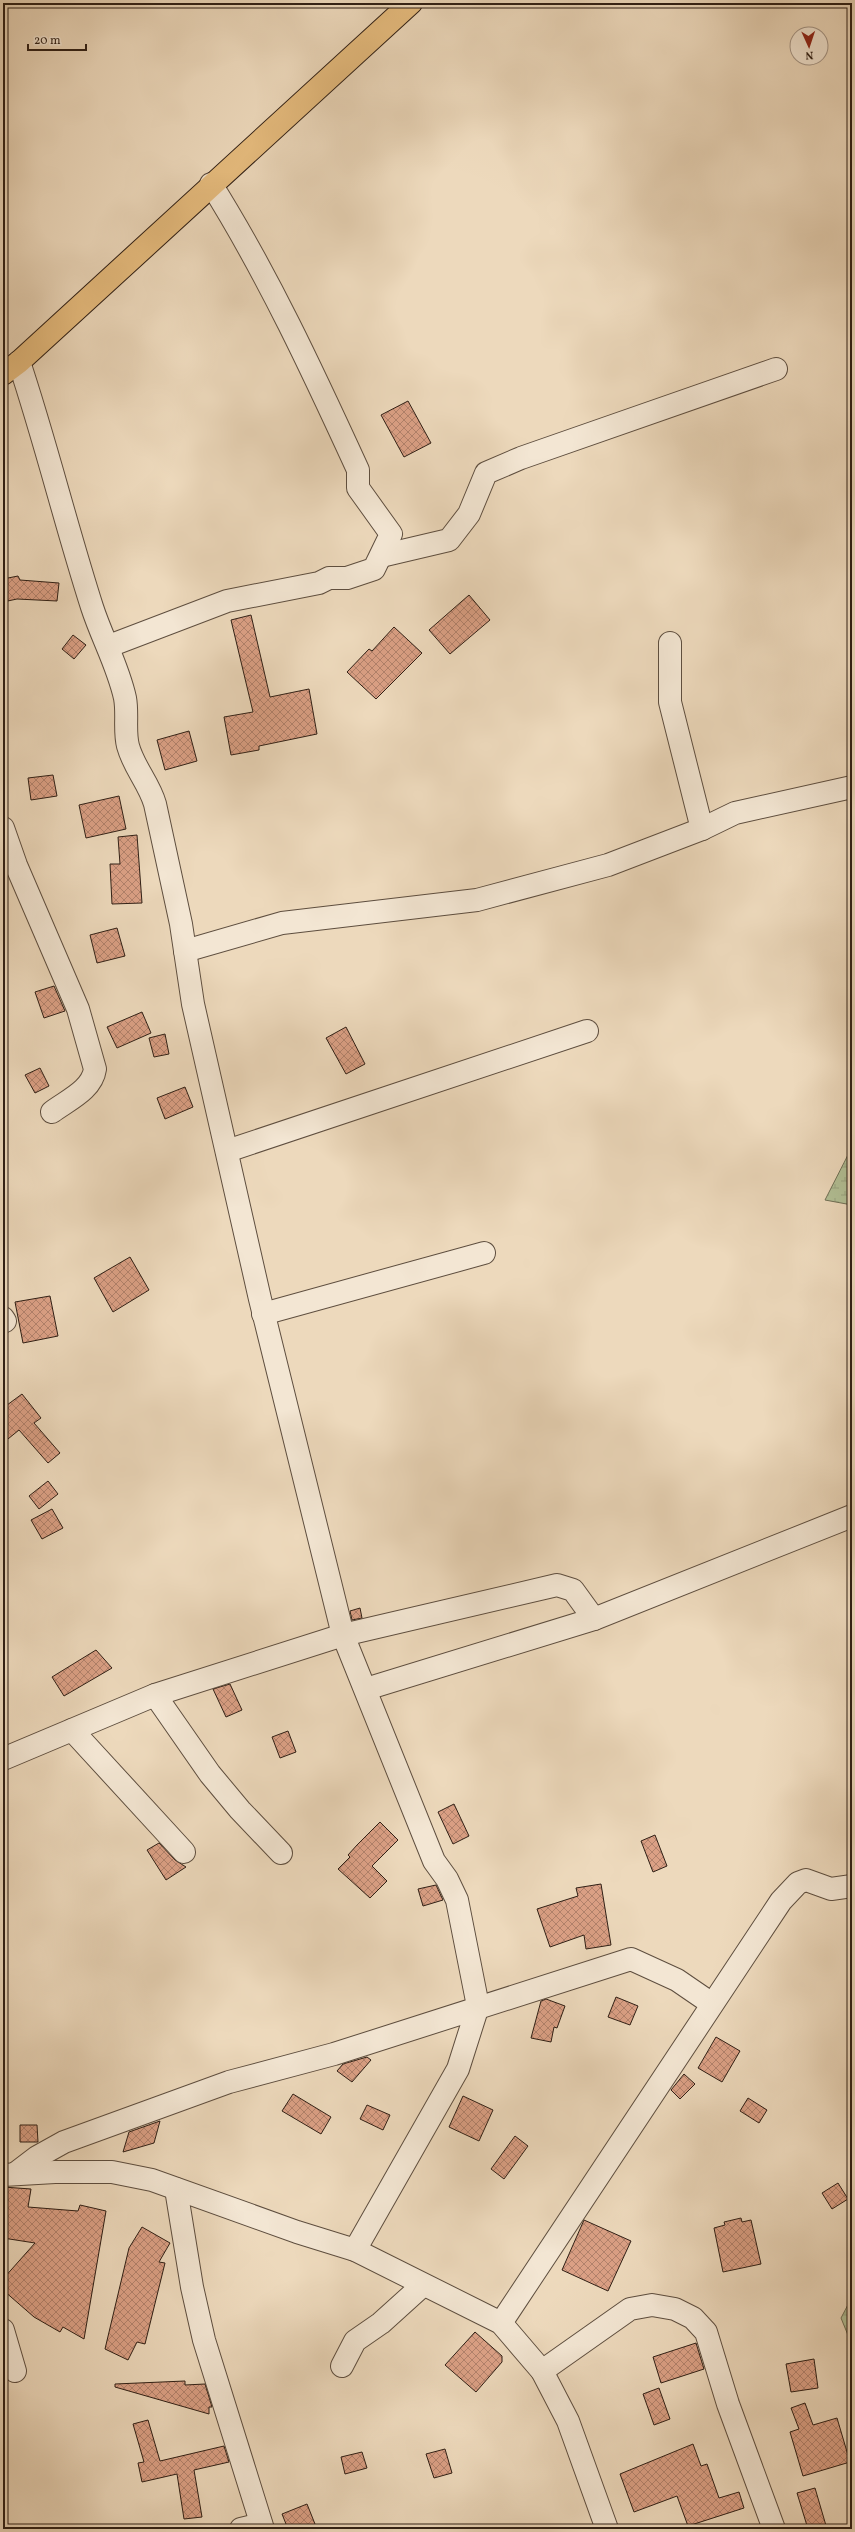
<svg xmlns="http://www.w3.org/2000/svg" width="855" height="2532" font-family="Vollkorn,serif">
  <defs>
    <pattern id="wetland-marsh" width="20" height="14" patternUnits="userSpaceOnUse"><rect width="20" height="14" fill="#b2c096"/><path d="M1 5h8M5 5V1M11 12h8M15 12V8" fill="none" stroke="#99a580"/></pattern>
    <pattern id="building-cross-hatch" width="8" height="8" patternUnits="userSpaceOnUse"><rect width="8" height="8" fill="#dba085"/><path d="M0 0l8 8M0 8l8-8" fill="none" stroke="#b2826c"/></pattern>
  </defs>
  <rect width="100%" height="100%" fill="#edd9bc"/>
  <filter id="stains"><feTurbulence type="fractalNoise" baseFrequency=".005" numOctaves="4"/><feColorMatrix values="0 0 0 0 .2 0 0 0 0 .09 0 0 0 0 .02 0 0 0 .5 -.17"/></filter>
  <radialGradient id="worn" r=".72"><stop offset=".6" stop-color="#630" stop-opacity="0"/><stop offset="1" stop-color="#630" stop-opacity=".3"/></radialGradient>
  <!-- wetland -->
  <g fill="url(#wetland-marsh)" stroke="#707056">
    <polygon points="852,1147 852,1205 825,1200"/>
    <polygon points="852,2297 852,2345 841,2318"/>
  </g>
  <!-- building -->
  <g fill="url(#building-cross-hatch)" stroke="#2f1f15">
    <polygon points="408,401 431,443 404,457 381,415"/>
    <polygon points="18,576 20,580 59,583 57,601 17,599 3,602 3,579"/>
    <polygon points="469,595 490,620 450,654 429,630"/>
    <polygon points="251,615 270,697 309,689 317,734 259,746 259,750 231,755 224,717 253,712 231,620"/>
    <polygon points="394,627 422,653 376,699 347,672 369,649 372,651"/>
    <polygon points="73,635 86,645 74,659 62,649"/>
    <polygon points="189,731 197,761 165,770 157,740"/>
    <polygon points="53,775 57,796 31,800 28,778"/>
    <polygon points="119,796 126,829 86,838 79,805"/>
    <polygon points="137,835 142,903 112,904 110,864 120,864 118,837"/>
    <polygon points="117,928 125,956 97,963 90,935"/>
    <polygon points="54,986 65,1011 44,1018 35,992"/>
    <polygon points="142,1012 151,1033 117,1048 107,1027"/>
    <polygon points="346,1027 365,1064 346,1074 326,1038"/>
    <polygon points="165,1034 169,1054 154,1057 149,1038"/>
    <polygon points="40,1068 49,1086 35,1093 25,1075"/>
    <polygon points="185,1087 193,1107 165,1119 157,1098"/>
    <polygon points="130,1257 149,1290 113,1312 94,1278"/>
    <polygon points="50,1296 58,1336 23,1343 15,1302"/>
    <polygon points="22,1394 41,1418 34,1423 60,1453 48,1463 19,1430 3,1443 3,1408"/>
    <polygon points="48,1481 58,1494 39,1509 29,1496"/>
    <polygon points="52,1509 63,1528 42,1539 31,1520"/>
    <polygon points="360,1608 362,1618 352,1620 350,1611"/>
    <polygon points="96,1650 112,1668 64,1696 52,1677"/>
    <polygon points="230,1684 242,1710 226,1717 213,1689"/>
    <polygon points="288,1731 296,1752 280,1758 272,1737"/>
    <polygon points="454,1804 469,1836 453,1844 438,1812"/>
    <polygon points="380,1822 398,1840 372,1866 387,1881 370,1898 338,1869 350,1857 348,1855 357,1845"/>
    <polygon points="655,1835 667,1866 653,1872 641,1841"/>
    <polygon points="159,1843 175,1860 186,1867 166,1880 147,1850"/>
    <polygon points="601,1884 611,1945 586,1949 584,1935 550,1947 537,1909 578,1896 576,1888"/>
    <polygon points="436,1885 443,1900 423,1906 418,1889"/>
    <polygon points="616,1997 638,2006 630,2025 608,2017"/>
    <polygon points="546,1999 565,2006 557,2028 554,2027 551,2042 531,2038 541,2001"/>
    <polygon points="716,2037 740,2051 722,2082 698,2068"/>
    <polygon points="367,2057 371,2060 352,2082 337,2071 343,2064"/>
    <polygon points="684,2074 695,2084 680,2099 671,2090"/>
    <polygon points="293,2094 331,2117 321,2134 282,2111"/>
    <polygon points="463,2096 493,2110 479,2141 449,2127"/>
    <polygon points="748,2098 767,2110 759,2123 740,2111"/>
    <polygon points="367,2105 390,2115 383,2130 360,2119"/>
    <polygon points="160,2121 154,2143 123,2152 129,2132"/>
    <polygon points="20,2125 37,2125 38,2142 20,2142"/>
    <polygon points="515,2136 528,2146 504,2179 491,2169"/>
    <polygon points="838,2183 848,2199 832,2209 822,2193"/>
    <polygon points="3,2187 31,2189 28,2207 78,2211 80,2205 106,2211 84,2339 63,2327 60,2332 34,2317 3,2290 3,2279 35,2243 3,2238"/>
    <polygon points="741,2218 742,2222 751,2220 761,2264 723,2272 714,2228 725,2225 724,2222"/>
    <polygon points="584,2220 631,2241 608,2291 562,2270"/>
    <polygon points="142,2227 170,2243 159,2262 165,2263 145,2344 137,2342 128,2360 105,2349 129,2248"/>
    <polygon points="475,2332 502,2356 502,2362 476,2392 445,2365"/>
    <polygon points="696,2343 704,2369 661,2383 653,2357"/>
    <polygon points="814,2359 818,2388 791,2392 786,2364"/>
    <polygon points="185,2381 185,2385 205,2384 212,2407 209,2407 209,2414 115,2387 115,2384"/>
    <polygon points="659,2388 670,2419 654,2425 643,2394"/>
    <polygon points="805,2403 813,2425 837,2418 850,2462 803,2476 790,2432 799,2429 791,2408"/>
    <polygon points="148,2420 160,2461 224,2446 229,2462 194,2470 202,2517 184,2519 177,2474 142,2482 138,2463 144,2462 133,2424"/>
    <polygon points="693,2444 701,2466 707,2464 719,2498 739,2492 744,2508 688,2526 677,2496 634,2512 620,2474"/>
    <polygon points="445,2449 452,2473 434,2478 426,2454"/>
    <polygon points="362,2452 367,2468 345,2474 341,2457"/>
    <polygon points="815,2488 827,2529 808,2529 797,2493"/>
    <polygon points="307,2504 317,2529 288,2529 282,2514"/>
  </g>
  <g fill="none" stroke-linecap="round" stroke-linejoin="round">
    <!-- minor casing -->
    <g stroke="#5e4e3f" stroke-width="24">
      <g id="minor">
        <path d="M19,362C46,443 66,526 92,607C102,638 118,666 125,698C128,714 124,731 128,746C134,768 149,783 155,804L181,924L193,1004L260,1299L343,1635L434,1861L447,1879L457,1900L478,2006L458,2069L355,2250"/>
        <polyline points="381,556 449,540 469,514 486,473 521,458 776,369"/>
        <polyline points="670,643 670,702 702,829"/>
        <path d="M109,646L227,601L319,583L329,578H347L374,569L391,534L358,488V470C313,372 268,275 211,184"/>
        <path d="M3,828L16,865L78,1009L95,1069C92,1090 68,1100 52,1112"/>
        <polyline points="185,951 282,923 477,900 608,865 702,829 735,813 852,787"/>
        <polyline points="227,1151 587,1031"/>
        <polyline points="263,1314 484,1253"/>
        <polyline points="3,1318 5,1321"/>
        <polyline points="366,1689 594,1619 852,1516"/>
        <polyline points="155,1695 210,1774 240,1810 281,1853"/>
        <polyline points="72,1730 184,1852"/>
        <polyline points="3,1759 155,1695 343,1635 557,1585 573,1590 594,1619"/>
        <polyline points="16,2173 37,2157 64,2142 229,2082 334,2054 631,1959 677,1980 712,2004"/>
        <polyline points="3,2175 55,2172 112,2172 152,2180 297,2232 355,2250 501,2323 542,2371 568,2421 607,2529"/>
        <polyline points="176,2189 192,2287 204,2340 263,2529"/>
        <polyline points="501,2323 781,1901 798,1883 806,1880 831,1889 852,1886"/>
        <polyline points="3,2330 15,2371"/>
        <polyline points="342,2366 355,2341 381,2323 423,2285"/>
        <polyline points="542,2371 630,2309 652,2305 675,2309 693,2318 706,2332 728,2404 774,2529"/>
        <polyline points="241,2529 261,2524"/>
      </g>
    </g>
    <!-- major casing -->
    <g stroke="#2f1f15" stroke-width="24">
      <polyline id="major" points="3,374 19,362 411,3"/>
    </g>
    <!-- minor -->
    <use href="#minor" stroke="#f3e6d3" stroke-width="22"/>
    <!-- major -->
    <use href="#major" stroke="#e6bc7e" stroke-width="22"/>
  </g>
  <!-- margin -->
  <rect width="855" height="2532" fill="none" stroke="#edd9bc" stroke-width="16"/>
  <rect x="4" y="4" width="847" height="2524" fill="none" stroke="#2f1f15" stroke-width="2"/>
  <rect x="8" y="8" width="839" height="2516" fill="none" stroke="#2f1f15"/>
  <!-- north arrow -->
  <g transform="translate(809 46) rotate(177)"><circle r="19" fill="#f3e6d3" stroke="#a59687"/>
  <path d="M0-3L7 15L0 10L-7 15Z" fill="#8f2418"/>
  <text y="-6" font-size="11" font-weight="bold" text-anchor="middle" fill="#2f1f15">N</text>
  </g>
  <!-- scale -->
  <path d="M28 44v6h58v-6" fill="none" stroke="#2f1f15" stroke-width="2"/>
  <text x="34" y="44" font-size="12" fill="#2f1f15" stroke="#f3e6d3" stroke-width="3" paint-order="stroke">20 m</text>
  <rect width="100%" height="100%" filter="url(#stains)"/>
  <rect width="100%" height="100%" fill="url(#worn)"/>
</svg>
